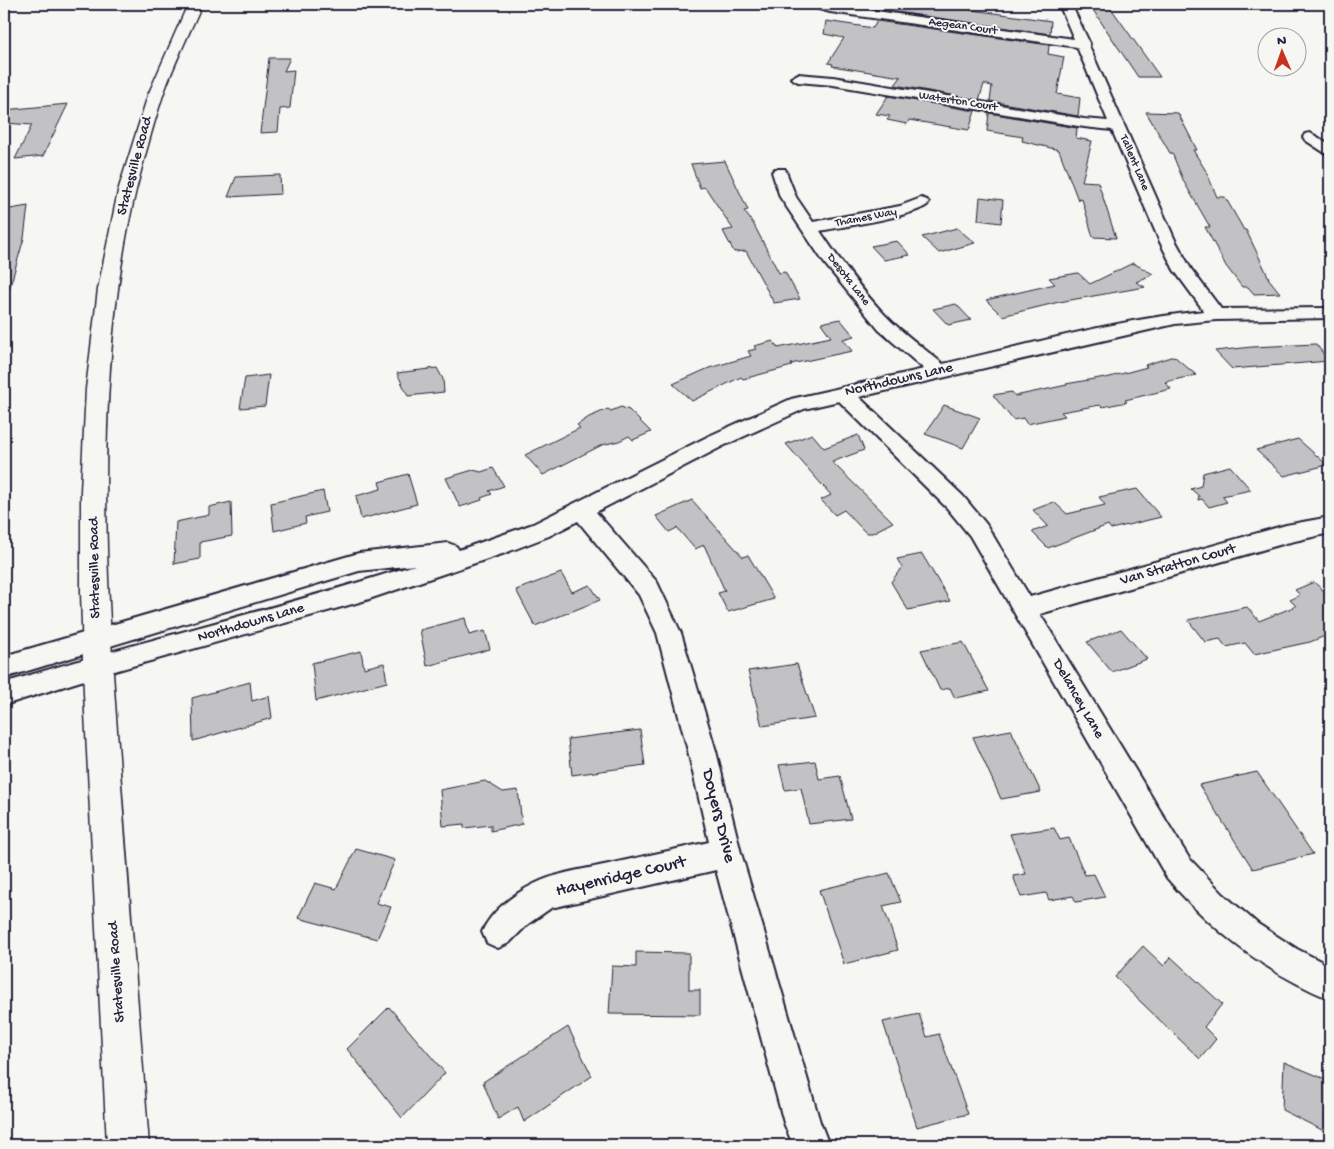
<svg xmlns="http://www.w3.org/2000/svg" width="1334" height="1149" font-family="'Gochi Hand',sans-serif">
  <rect width="100%" height="100%" fill="#f6f6f2"/>
  <filter id="ink" filterUnits="userSpaceOnUse"><feTurbulence type="fractalNoise" baseFrequency=".02" numOctaves="2"/><feDisplacementMap in="SourceGraphic" scale="10" xChannelSelector="R" yChannelSelector="G"/><feConvolveMatrix kernelMatrix="1 2 1 2 8 2 1 2 1" color-interpolation-filters="sRGB"/></filter>
  <g filter="url(#ink)">
    <!-- building -->
    <g fill="#c2c2c4" stroke="#22223b">
      <polygon points="886,4 945,4 959,6 958,8 1051,21 1050,34 883,10"/>
      <polygon points="1089,4 1108,4 1160,77 1138,77"/>
      <polygon points="826,21 873,28 877,21 1049,45 1048,54 1064,57 1057,94 1080,98 1078,116 990,101 992,86 984,84 979,100 895,85 901,77 832,66 833,64 828,63 844,38 824,34"/>
      <polygon points="269,58 290,58 284,71 294,70 290,108 280,109 278,132 260,133"/>
      <polygon points="888,96 975,111 969,130 909,120 907,124 887,120 890,116 876,114"/>
      <polygon points="68,104 43,156 15,159 32,125 4,123 4,110"/>
      <polygon points="1146,112 1178,113 1197,150 1193,150 1206,171 1217,197 1225,197 1244,230 1246,230 1269,278 1268,278 1280,293 1254,294 1248,287 1242,287 1226,266 1205,227 1210,227 1184,182 1172,153 1170,153"/>
      <polygon points="989,113 1077,128 1076,138 1092,141 1082,181 1098,182 1116,238 1093,237 1082,199 1078,198 1078,200 1059,150 1022,141 1023,137 987,131"/>
      <polygon points="725,161 748,210 744,211 753,223 779,273 785,272 800,299 774,303 746,251 734,252 723,231 733,229 705,187 700,188 691,164"/>
      <polygon points="280,175 281,194 228,197 236,177"/>
      <polygon points="980,197 1003,200 1001,223 978,220"/>
      <polygon points="28,206 24,238 9,290 4,289 4,210"/>
      <polygon points="957,228 975,243 939,253 922,237"/>
      <polygon points="897,241 910,255 884,260 871,246"/>
      <polygon points="1133,263 1153,274 1136,282 1145,287 1059,302 1002,316 986,300 1055,284 1049,278 1078,273 1090,284"/>
      <polygon points="956,304 971,320 948,325 933,309"/>
      <polygon points="840,319 854,336 843,339 852,351 791,364 792,366 743,379 741,377 692,401 673,384 709,368 751,356 748,351 756,349 754,346 773,341 778,348 831,337 821,323"/>
      <polygon points="1316,344 1329,361 1232,369 1215,351 1252,347"/>
      <polygon points="1174,356 1196,375 1165,382 1171,389 1125,400 1127,402 1102,407 1100,405 1061,412 1065,416 1027,424 1023,418 1013,420 993,395 1012,392 1015,396 1067,385 1066,384 1105,377 1106,378 1147,367 1145,365"/>
      <polygon points="437,368 443,379 444,392 408,396 397,373"/>
      <polygon points="269,375 265,406 240,408 245,378"/>
      <polygon points="944,405 980,418 963,448 925,434"/>
      <polygon points="621,407 629,410 651,432 633,440 629,436 619,441 602,445 543,475 525,455 580,428 577,425 589,417 608,409 611,411"/>
      <polygon points="812,434 824,448 858,435 864,450 832,462 893,522 872,533 866,533 844,510 835,515 821,500 831,495 786,444"/>
      <polygon points="1298,439 1327,465 1284,476 1256,450"/>
      <polygon points="1230,466 1251,490 1222,496 1227,502 1209,507 1202,499 1198,500 1199,496 1191,489 1201,486 1203,473"/>
      <polygon points="493,468 504,486 489,491 492,494 481,498 482,500 460,507 446,478 473,470 481,472"/>
      <polygon points="408,474 417,504 361,519 356,496 381,489 379,482"/>
      <polygon points="1137,489 1161,517 1111,529 1108,525 1048,548 1032,532 1048,526 1033,510 1054,502 1067,514 1105,505 1099,497"/>
      <polygon points="323,491 327,512 305,517 306,523 274,531 271,503"/>
      <polygon points="692,500 743,557 748,555 774,599 728,612 718,593 725,591 704,545 695,549 677,528 669,532 656,516"/>
      <polygon points="231,502 232,536 200,542 200,559 174,564 176,522 209,515 209,507"/>
      <polygon points="922,554 950,601 908,610 891,582 902,567 897,559"/>
      <polygon points="561,573 572,592 590,585 600,600 535,626 516,590"/>
      <polygon points="1314,582 1330,597 1330,634 1310,642 1254,654 1245,643 1226,647 1220,639 1205,642 1188,620 1247,607 1259,621 1296,606 1290,600 1300,595 1295,590"/>
      <polygon points="465,618 469,635 485,631 490,649 427,666 420,630"/>
      <polygon points="1121,629 1147,659 1112,672 1087,642"/>
      <polygon points="963,642 989,691 955,698 950,688 940,690 921,650"/>
      <polygon points="361,651 364,668 384,663 387,682 316,701 312,663"/>
      <polygon points="797,664 815,718 762,726 748,671"/>
      <polygon points="250,682 252,701 269,696 272,718 193,741 192,698"/>
      <polygon points="640,730 645,765 572,775 568,739"/>
      <polygon points="1011,730 1041,792 1001,799 973,737"/>
      <polygon points="815,761 819,779 840,776 851,819 809,824 801,788 785,790 779,765"/>
      <polygon points="1257,772 1313,854 1253,869 1199,785"/>
      <polygon points="485,781 503,792 518,790 522,824 491,831 491,825 464,828 464,824 443,826 440,790"/>
      <polygon points="1054,828 1060,840 1069,838 1085,875 1094,874 1105,897 1076,902 1073,896 1049,900 1046,893 1021,897 1013,876 1026,874 1010,834"/>
      <polygon points="356,849 395,860 376,903 391,907 377,939 298,918 315,883 336,889"/>
      <polygon points="889,873 901,902 883,906 898,950 844,964 819,890"/>
      <polygon points="1143,946 1164,966 1171,957 1222,1004 1204,1027 1216,1039 1200,1059 1115,977"/>
      <polygon points="636,952 689,953 689,990 700,990 700,1015 609,1014 612,966 636,967"/>
      <polygon points="389,1007 445,1073 402,1118 347,1049"/>
      <polygon points="919,1014 927,1037 939,1034 968,1114 917,1127 883,1022"/>
      <polygon points="568,1027 592,1076 524,1122 518,1107 498,1119 483,1082"/>
      <polygon points="1284,1062 1330,1081 1330,1134 1282,1110"/>
    </g>
    <g fill="none" stroke-linecap="round" stroke-linejoin="round">
      <!-- minor casing -->
      <g stroke="#22223b" stroke-width="4">
        <g id="minor">
          <path d="M806,4H827L1074,39L1059,4H1071L1090,44L1089,46L1175,240L1191,269L1221,309L1330,308V318L1216,320L1175,324L859,397L963,496L986,524L1030,597L1286,525L1330,517V533L1286,543L1040,614L1189,858L1223,894L1258,924L1297,949L1330,966V999C1265,972 1213,932 1167,878L970,536L947,508L839,401L804,409L723,446L596,512L657,582L681,633L716,751L741,853L820,1122L829,1145H793L784,1123L716,870L551,908L528,924L509,943L498,948L487,943L482,932C491,911 514,894 534,884C556,873 581,870 604,865C639,857 674,850 709,842L688,751L657,633L639,595L578,521L549,536L505,553L363,601L97,676L4,705V683C140,641 280,608 415,565L359,571L4,678V656L359,553L448,543L456,546L459,550L533,524L709,436L791,399L924,369L879,330L825,264L780,197L772,172L775,169H785L796,197L813,222L900,206L921,198L927,200L929,203C920,216 839,227 820,231C841,262 865,296 892,322C908,337 926,350 943,364C1028,345 1117,319 1204,311L1174,270L1159,240L1112,130L1084,127L833,85L798,82L791,78L798,74L833,77L1084,119L1108,121L1077,47L830,12L808,6Z"/>
          <polygon points="1310,133 1330,144 1330,154 1325,153 1305,140 1303,137 1305,134"/>
        </g>
      </g>
      <!-- major casing -->
      <g stroke="#22223b" stroke-width="3">
        <path id="major" d="M188,4H202C189,34 174,64 163,95C153,125 144,159 136,190C93,372 105,572 119,757C128,886 139,1016 149,1145H107L84,693L81,592V491L86,389L98,289L118,191L148,95Z"/>
      </g>
      <!-- minor -->
      <use href="#minor" fill="#f6f6f2" fill-rule="evenodd"/>
      <!-- major -->
      <use href="#major" fill="#f6f6f2" fill-rule="evenodd"/>
    </g>
  </g>
  <g text-anchor="middle" dominant-baseline="central" stroke-width="4" stroke-linejoin="round" paint-order="stroke">
    <!-- far-street labels -->
    <g font-size="12" fill="#22223b" stroke="#f6f6f2">
      <text transform="translate(963 27) rotate(8)">Aegean Court</text>
      <text transform="translate(958 102) rotate(9)">Waterton Court</text>
      <text transform="translate(1134 163) rotate(67)">Tallent Lane</text>
      <text transform="translate(866 218) rotate(-11)">Thames Way</text>
      <text transform="translate(848 280) rotate(52)">Desota Lane</text>
    </g>
    <!-- street labels -->
    <g font-size="15" fill="#22223b" stroke="#f6f6f2">
      <text transform="translate(135 166) rotate(-75)">Statesville Road</text>
      <text transform="translate(899 380) rotate(-13)">Northdowns Lane</text>
      <text transform="translate(1178 565) rotate(-16)">Van Stratton Court</text>
      <text transform="translate(95 568) rotate(-91)">Statesville Road</text>
      <text transform="translate(251 623) rotate(-16)">Northdowns Lane</text>
      <text transform="translate(1078 699) rotate(60)">Delancey Lane</text>
      <text transform="translate(117 972) rotate(-94)">Statesville Road</text>
    </g>
    <!-- near-street labels -->
    <g font-size="18" fill="#22223b" stroke="#f6f6f2">
      <text transform="translate(718 816) rotate(76)">Doyers Drive</text>
      <text transform="translate(621 877) rotate(-13)">Hayenridge Court</text>
    </g>
  </g>
  <!-- margin -->
  <rect width="1334" height="1149" fill="none" stroke="#f6f6f2" stroke-width="20"/>
  <rect x="10" y="10" width="1314" height="1129" fill="none" stroke="#22223b" stroke-width="2" filter="url(#ink)"/>
  <!-- north arrow -->
  <g transform="translate(1282 52) rotate(358)"><circle r="24" fill="#f6f6f2" stroke="#a1a1a9"/>
  <path d="M0-4L9 19L0 12L-9 19Z" fill="#c8321e"/>
  <text y="-8" font-size="14" font-weight="bold" text-anchor="middle" fill="#22223b">N</text>
  </g>
</svg>
